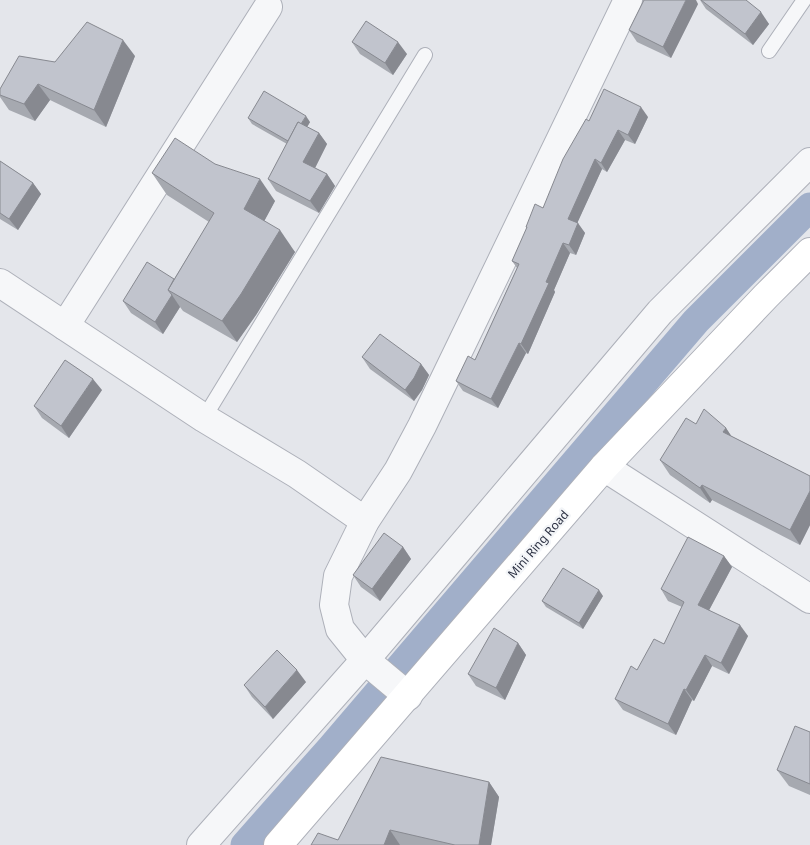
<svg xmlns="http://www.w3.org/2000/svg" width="810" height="845" font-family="'Noto Sans',sans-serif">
  <rect width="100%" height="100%" fill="#e4e6eb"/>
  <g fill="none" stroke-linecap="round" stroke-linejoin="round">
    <!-- canal -->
    <polyline stroke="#a1afc9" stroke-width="29" points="245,845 331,748 696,321 810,207"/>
    <!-- service casing -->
    <g stroke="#adb0b9" stroke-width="16">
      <g id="service">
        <polyline points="769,51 804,0"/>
        <polyline points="204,418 425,55"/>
      </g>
    </g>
    <!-- minor casing -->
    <g stroke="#adb0b9" stroke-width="30">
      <g id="minor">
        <polyline points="65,326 268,7"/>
        <polyline points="604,467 810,599"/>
        <polyline points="201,845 365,660 660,312 810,162"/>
      </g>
    </g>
    <!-- tertiary casing -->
    <g stroke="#adb0b9" stroke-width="30">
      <g id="tertiary">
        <polyline points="0,283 204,418 297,474 365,521"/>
        <polyline points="408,696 365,660 340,629 334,605 338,576 365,521 398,471 422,426 628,0"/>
      </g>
    </g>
    <!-- secondary casing -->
    <g stroke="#adb0b9" stroke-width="30">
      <polyline id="secondary" points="278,845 604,467 766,296 810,252"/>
    </g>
    <!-- service -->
    <use href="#service" stroke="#f6f7f9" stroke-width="14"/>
    <!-- minor -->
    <use href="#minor" stroke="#f6f7f9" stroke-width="28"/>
    <!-- tertiary -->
    <use href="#tertiary" stroke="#f6f7f9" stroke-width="28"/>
    <!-- secondary -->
    <use href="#secondary" stroke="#fff" stroke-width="28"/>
  </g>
  <!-- wall -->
  <g fill="#a6a9b0">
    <polygon points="700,0 746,0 769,24 753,45 706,9"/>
    <polygon points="698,4 671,58 637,42 629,30"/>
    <polygon points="352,42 407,54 393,75 360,54"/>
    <polygon points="135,56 106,127 50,100 35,121 9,110 0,97 0,89 55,62"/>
    <polygon points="648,117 635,144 625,140 607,172 602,169 577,223 585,233 576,255 570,253 554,290 555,292 528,354 526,353 498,408 463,391 456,381 475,360 517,268 512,261 527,228 526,227 543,208 589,121"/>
    <polygon points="248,118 310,122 307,127 319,133 327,144 315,168 327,174 335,186 319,213 276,191 268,179 287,144 252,124"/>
    <polygon points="0,161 33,183 41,194 18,230 0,219"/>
    <polygon points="215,164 275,201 264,221 295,252 256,315 237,342 183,311 180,307 163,334 131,313 123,301 174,279 209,222 167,195 152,173"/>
    <polygon points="362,357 421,364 429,375 422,390 414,401 370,369"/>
    <polygon points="102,390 69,438 42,418 34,406"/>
    <polygon points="696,424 726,428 731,436 810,476 810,525 800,545 712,500 710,503 670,475 660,460"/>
    <polygon points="403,547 411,559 380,601 361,587 353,575"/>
    <polygon points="724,556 732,567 709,610 748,636 729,674 712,666 694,701 692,700 676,735 623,710 615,699 637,670 664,644 682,607 668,601 661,589"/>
    <polygon points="603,596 583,629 546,607 542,601"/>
    <polygon points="518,643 526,655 505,700 476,686 468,674"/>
    <polygon points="306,682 273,719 252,697 244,685"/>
    <polygon points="810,732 810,795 789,786 777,770"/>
    <polygon points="489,782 499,797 491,845 311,845 338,840"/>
  </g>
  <!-- shaded-wall -->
  <g fill="#878990">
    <polygon points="686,0 696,0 698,4 671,58 663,47"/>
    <polygon points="761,12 769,24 753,45 745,34"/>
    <polygon points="123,40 135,56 106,127 94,110"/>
    <polygon points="398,42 407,54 393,75 385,63"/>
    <polygon points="38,84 50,100 35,121 24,104"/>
    <polygon points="641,107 648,117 635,144 628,135"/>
    <polygon points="306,116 310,122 294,149 290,143"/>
    <polygon points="618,130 625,140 607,172 601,163"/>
    <polygon points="319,133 327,144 312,174 303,162"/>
    <polygon points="595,159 602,169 575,228 568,219"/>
    <polygon points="327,174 335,186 319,213 310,201"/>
    <polygon points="260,179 275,201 259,231 244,209"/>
    <polygon points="33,183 41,194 18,230 9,219"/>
    <polygon points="578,223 585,233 576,255 569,245"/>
    <polygon points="280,230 295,252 256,315 237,342 222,321"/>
    <polygon points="563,243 570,253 554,290 555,292 528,354 521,344 546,282"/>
    <polygon points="172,295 180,307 163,334 155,322"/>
    <polygon points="519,343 526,353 498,408 491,399"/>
    <polygon points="421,364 429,375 422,390 414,401 405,390"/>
    <polygon points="93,379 102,390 69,438 61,426"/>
    <polygon points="726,428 736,443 723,432"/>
    <polygon points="702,485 712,500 710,503 700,488"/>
    <polygon points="810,491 810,525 800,545 790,530"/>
    <polygon points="403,547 411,559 380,601 372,589"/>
    <polygon points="724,556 732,567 706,616 698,605"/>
    <polygon points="599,590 603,596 583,629 579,623"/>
    <polygon points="740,625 748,636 729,674 721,663"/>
    <polygon points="518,643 526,655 505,700 496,688"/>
    <polygon points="705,655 712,666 694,701 686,690"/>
    <polygon points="297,670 306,682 273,719 265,707"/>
    <polygon points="684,689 692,700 676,735 668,724"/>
    <polygon points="489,782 499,797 491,845 479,845"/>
    <polygon points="390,830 400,845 384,845"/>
  </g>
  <!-- building -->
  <g fill="#c1c4cd" stroke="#878990">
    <polygon points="644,0 686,0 663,47 629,30"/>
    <polygon points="701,0 746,0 761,12 745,34"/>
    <polygon points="366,21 398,42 385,63 352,42"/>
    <polygon points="87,22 123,40 94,110 38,84 24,104 0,95 0,89 19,56 55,62"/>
    <polygon points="604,89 641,107 628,135 618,130 601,163 595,159 568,219 578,223 569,245 563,243 546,282 549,283 521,344 519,343 491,399 456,381 468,356 475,360 519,264 512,261 527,227 526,227 535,204 543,208 563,159 586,119 589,121"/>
    <polygon points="264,91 306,116 301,124 298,122 288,141 248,118"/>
    <polygon points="298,122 319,133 303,162 327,174 310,201 268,179"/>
    <polygon points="175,138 215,164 260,179 244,209 280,230 241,294 222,321 168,290 214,213 152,173"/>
    <polygon points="0,161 33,183 9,219 0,213"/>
    <polygon points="147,262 174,279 168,290 172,295 155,322 123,301"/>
    <polygon points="380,334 421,364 414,378 405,390 362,357"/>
    <polygon points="65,360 93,379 61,426 34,406"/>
    <polygon points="704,409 726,428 723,432 810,476 810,491 790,530 702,485 700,488 660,460 686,418 696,424"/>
    <polygon points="384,533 403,547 372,589 353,575"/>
    <polygon points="688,537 724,556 698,605 740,625 721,663 705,655 686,690 684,689 668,724 615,699 631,666 637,670 654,639 664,644 684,602 661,589"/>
    <polygon points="563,568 599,590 579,623 542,601"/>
    <polygon points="494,628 518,643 496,688 468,674"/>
    <polygon points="277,650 297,670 265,707 244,685"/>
    <polygon points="795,726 810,732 810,784 777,770"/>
    <polygon points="381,757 489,782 479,845 455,845 390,830 384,845 311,845 318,833 338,840"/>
  </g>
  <g text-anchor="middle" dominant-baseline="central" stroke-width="4.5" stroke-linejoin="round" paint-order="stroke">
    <!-- street labels -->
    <g font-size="12" fill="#2c3143" stroke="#f3f5f8">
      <text transform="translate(538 544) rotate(-49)">Mini Ring Road</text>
    </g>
  </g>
</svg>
